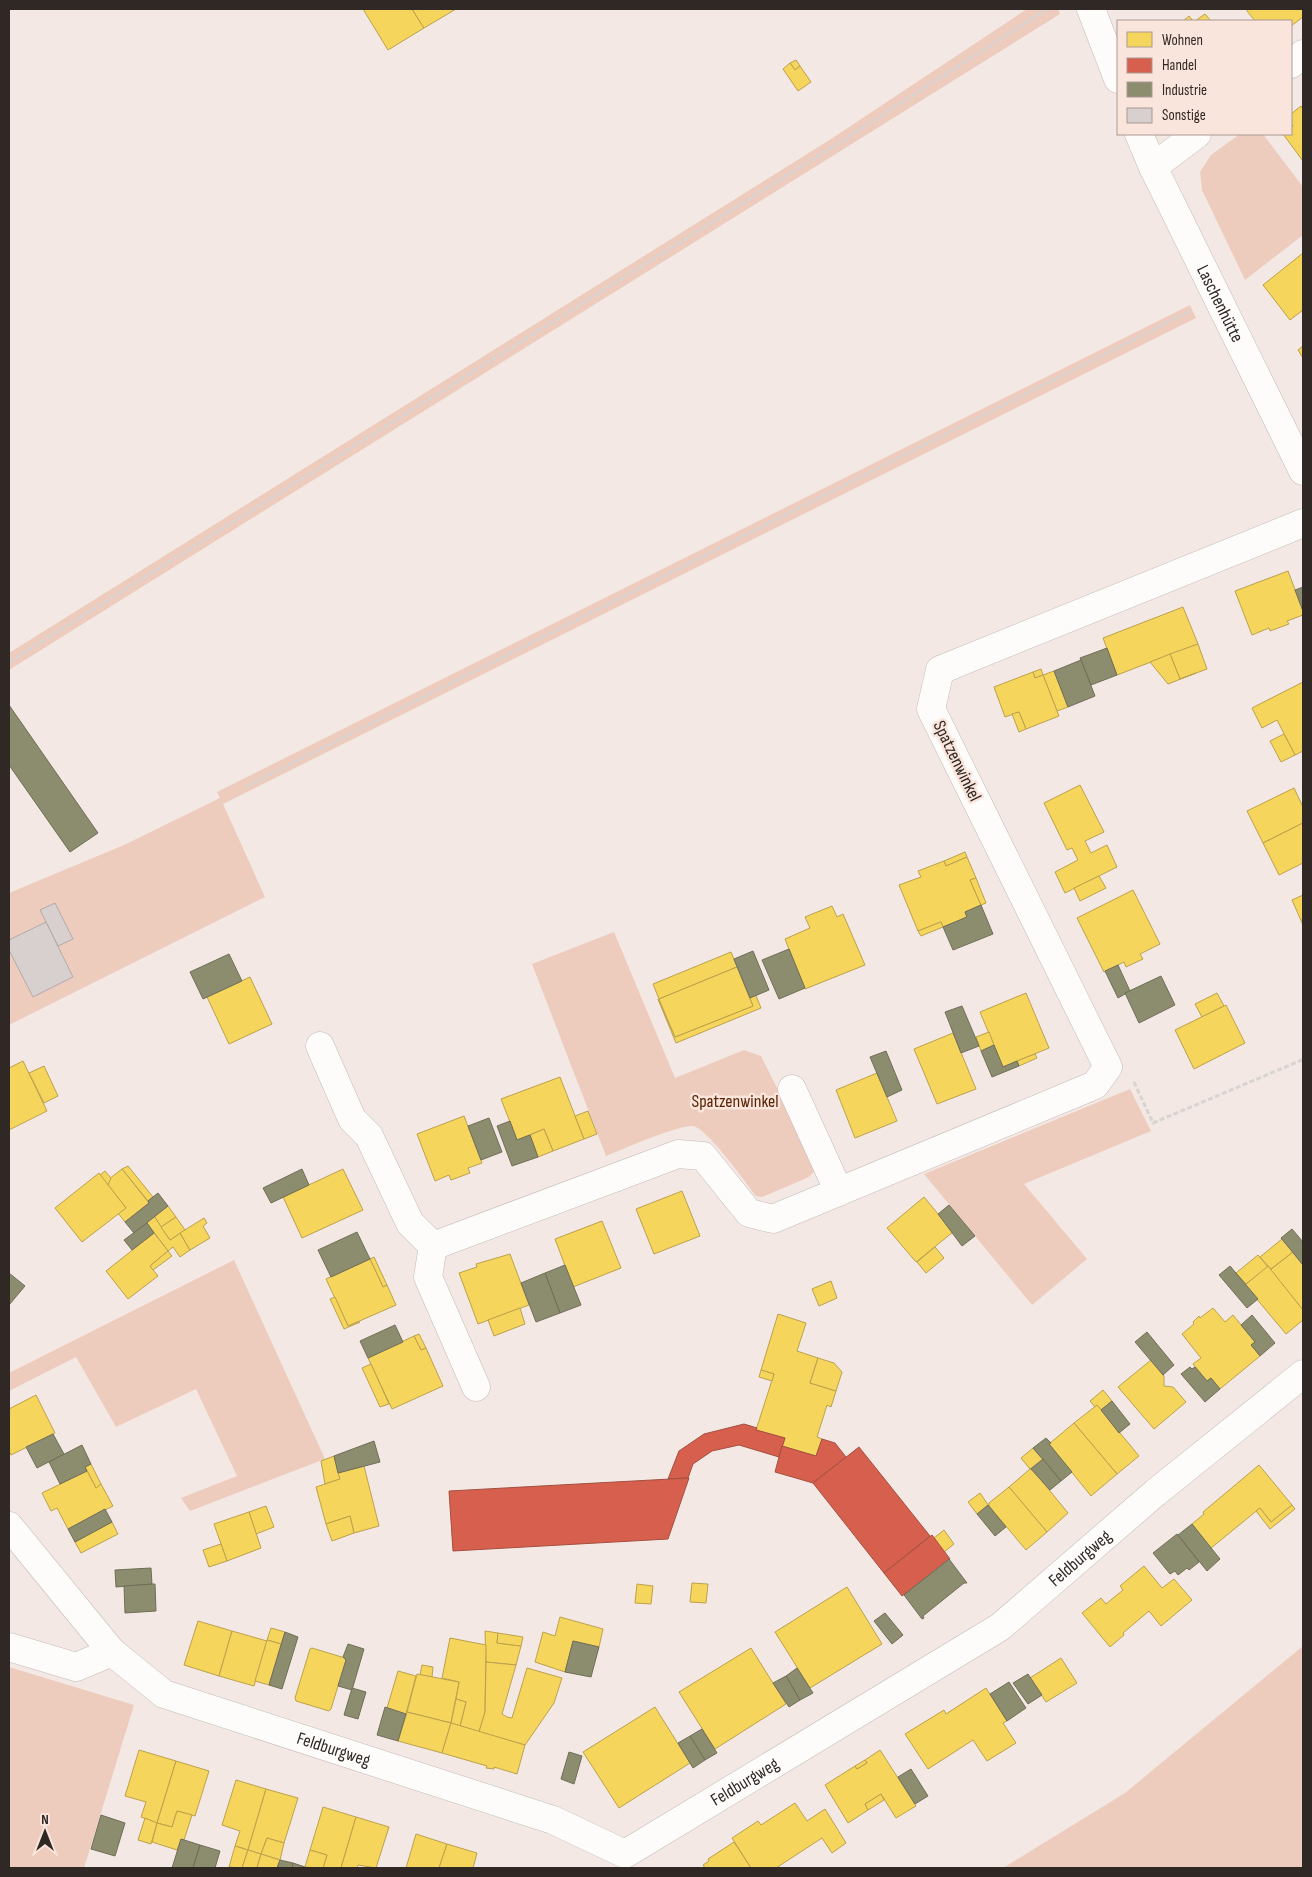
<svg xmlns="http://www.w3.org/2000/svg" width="1312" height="1877" font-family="'Sofia Sans Condensed',sans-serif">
  <rect width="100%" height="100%" fill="#f3e8e3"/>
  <!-- green -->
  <g fill="#eeccbd">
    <polygon points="1027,9 1058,9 1060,14 9,670 9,653 831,139"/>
    <polygon points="1240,134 1263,134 1303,187 1303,235 1245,280 1202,190 1200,172 1211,155"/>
    <polygon points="1190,305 1196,318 223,804 265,897 9,1025 9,893 124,845 220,798 217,792"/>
    <path d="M614,932L675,1078L744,1050L761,1056L814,1162V1172L807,1178L762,1197L756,1196C746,1183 707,1128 693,1126C678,1125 623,1149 606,1156L532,964Z"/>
    <polygon points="1130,1089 1151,1131 1024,1184 1087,1259 1032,1305 924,1174"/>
    <polygon points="234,1260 325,1459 190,1511 181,1498 237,1476 196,1389 116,1427 76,1357 9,1391 9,1373"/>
    <polygon points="1303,1646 1303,1868 1003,1868 1125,1793"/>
    <polygon points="9,1667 134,1705 84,1868 9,1868"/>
  </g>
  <!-- homes -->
  <g fill="#f6d55c" stroke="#bba14c">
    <polygon points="363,9 412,9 424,28 388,50"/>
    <polygon points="412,9 456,9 424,28"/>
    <polygon points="1248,9 1303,9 1303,17 1291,26 1291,21 1255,21 1247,11"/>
    <polygon points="1205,14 1211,21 1195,21"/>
    <polygon points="1189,16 1193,21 1183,21"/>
    <polygon points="796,60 800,66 795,70 790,63"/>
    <polygon points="790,63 795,70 800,66 811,82 798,91 783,69"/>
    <polygon points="1301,106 1303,109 1303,161 1283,134 1291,134 1291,127 1293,126 1291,123 1291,114"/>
    <polygon points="1303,253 1303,310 1290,320 1263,285"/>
    <polygon points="1303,346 1303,358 1298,350"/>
    <polygon points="1288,571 1303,611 1303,615 1287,621 1289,624 1270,631 1269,628 1252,635 1235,591"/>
    <polygon points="1183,607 1198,644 1117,675 1103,638"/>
    <polygon points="1198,644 1207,669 1180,679 1170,654"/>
    <polygon points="1170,654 1180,679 1196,673 1168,684 1150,662"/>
    <polygon points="1041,669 1043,675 1035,678 1033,672"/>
    <polygon points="1054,671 1068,707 1057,711 1043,675"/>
    <polygon points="1033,672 1035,678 1043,675 1059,716 1026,729 1019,712 1005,717 994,687"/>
    <polygon points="1303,682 1303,751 1295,755 1277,720 1262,728 1252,708"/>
    <polygon points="1019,712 1026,729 1019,732 1012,714"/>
    <polygon points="1284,734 1295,755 1281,762 1270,741"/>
    <polygon points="1080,785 1104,832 1085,841 1091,853 1107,845 1117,867 1065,893 1055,872 1078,860 1072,848 1067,850 1044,803"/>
    <polygon points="1294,788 1303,807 1303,823 1263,843 1247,811"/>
    <polygon points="1303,823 1303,863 1279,875 1263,843"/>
    <polygon points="965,852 967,857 946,866 944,861"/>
    <polygon points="967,857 976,878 970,880 981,905 965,912 967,917 943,927 941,922 918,931 899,885 921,877 918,871 944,861 946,866"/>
    <polygon points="1099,876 1106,888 1080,901 1074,888"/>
    <polygon points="976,878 986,903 981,905 970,880"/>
    <polygon points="1133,890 1160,944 1140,954 1143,959 1126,967 1124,962 1104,972 1077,918"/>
    <polygon points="1303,895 1303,925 1292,900"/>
    <polygon points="832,906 837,917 843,914 865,965 805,989 785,939 810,928 805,917"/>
    <polygon points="941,922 943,927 921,936 918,931"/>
    <polygon points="731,952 737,967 659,999 653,984"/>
    <polygon points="743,964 761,1008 676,1043 658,999 675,1037 753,1006 737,967"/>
    <polygon points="737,967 753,1006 675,1037 659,999"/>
    <polygon points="250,977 272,1024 229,1044 207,997"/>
    <polygon points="1026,993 1049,1048 1003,1067 980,1012"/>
    <polygon points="1217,993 1224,1006 1202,1017 1195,1004"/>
    <polygon points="1226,1005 1245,1043 1194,1069 1175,1030"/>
    <polygon points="989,1032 994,1045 981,1051 976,1037"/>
    <polygon points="953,1033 976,1089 937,1104 914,1049"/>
    <polygon points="1035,1054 1037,1058 1019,1066 1017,1061"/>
    <polygon points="23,1061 47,1111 9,1130 9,1068"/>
    <polygon points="44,1066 58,1096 44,1103 29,1073"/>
    <polygon points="877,1073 897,1121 855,1138 836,1090"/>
    <polygon points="560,1077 584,1139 553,1151 544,1129 517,1140 501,1099"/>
    <polygon points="588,1111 597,1134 584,1139 575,1116"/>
    <polygon points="464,1116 482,1163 468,1168 470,1173 451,1180 449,1175 435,1181 417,1134"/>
    <polygon points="544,1129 553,1151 538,1157 530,1135"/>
    <polygon points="128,1166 153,1197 148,1201 122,1169"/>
    <polygon points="122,1169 149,1203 125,1222 118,1213 126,1208 108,1185 109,1179"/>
    <polygon points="343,1169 363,1210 302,1238 283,1197"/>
    <polygon points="105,1171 111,1178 108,1185 100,1175"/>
    <polygon points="99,1173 126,1208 82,1242 55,1208"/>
    <polygon points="682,1191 700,1236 654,1254 636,1209"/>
    <polygon points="924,1197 953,1232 916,1262 887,1228"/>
    <polygon points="168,1206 176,1217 161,1227 154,1216"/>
    <polygon points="154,1216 170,1240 180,1233 190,1250 180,1257 173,1247 168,1251 147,1223"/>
    <polygon points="176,1217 185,1230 170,1240 161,1227"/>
    <polygon points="204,1218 207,1223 203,1226 210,1238 190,1250 180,1233"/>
    <polygon points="602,1221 621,1268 573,1287 555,1239"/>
    <polygon points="154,1233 168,1251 150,1266 158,1276 128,1299 106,1271"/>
    <polygon points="1282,1239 1293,1252 1271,1269 1260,1257"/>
    <polygon points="935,1247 944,1258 926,1273 917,1262"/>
    <polygon points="168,1251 172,1256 153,1270 150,1266"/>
    <polygon points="1293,1252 1303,1265 1303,1310 1270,1270"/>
    <polygon points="510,1254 529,1305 478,1324 459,1273 477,1267 476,1264"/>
    <polygon points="1258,1255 1268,1267 1246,1284 1236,1273"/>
    <polygon points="374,1257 387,1285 383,1287 370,1259"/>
    <polygon points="370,1259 383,1287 387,1285 396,1305 348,1326 326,1279"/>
    <polygon points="1268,1266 1303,1310 1303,1320 1286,1334 1245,1285"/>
    <polygon points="831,1281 837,1298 819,1306 812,1289"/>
    <polygon points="335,1297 348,1326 360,1322 344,1329 330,1299"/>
    <polygon points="520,1308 525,1324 494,1336 488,1320"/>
    <polygon points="1213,1308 1225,1322 1233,1315 1255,1342 1251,1345 1260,1356 1220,1389 1211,1378 1207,1381 1193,1364 1201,1358 1182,1334 1194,1324 1193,1322 1199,1316 1200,1318"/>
    <polygon points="778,1314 806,1323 797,1351 818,1358 810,1383 836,1391 831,1407 827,1405 817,1437 822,1439 816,1456 782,1446 785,1438 756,1430 774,1374 761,1370"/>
    <polygon points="419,1334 426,1348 421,1350 414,1336"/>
    <polygon points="414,1336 421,1350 426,1348 443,1386 392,1409 368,1358"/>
    <polygon points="818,1358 834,1363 842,1372 836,1391 810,1383"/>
    <polygon points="1151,1360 1164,1376 1164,1386 1173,1387 1186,1402 1154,1429 1118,1387"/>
    <polygon points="371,1364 389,1404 380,1407 362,1368"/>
    <polygon points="761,1370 774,1374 772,1381 759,1377"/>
    <polygon points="1103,1390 1112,1401 1101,1410 1097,1405 1095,1407 1090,1401"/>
    <polygon points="36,1395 55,1433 11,1455 9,1451 9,1409"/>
    <polygon points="1097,1405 1139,1456 1117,1474 1074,1423"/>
    <polygon points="1074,1423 1117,1474 1091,1496 1049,1444"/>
    <polygon points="1033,1448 1043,1459 1030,1469 1021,1458"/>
    <polygon points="334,1456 340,1479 325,1484 321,1461"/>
    <polygon points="91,1464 101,1484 96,1488 85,1467"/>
    <polygon points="1259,1465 1292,1505 1271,1522 1260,1508 1211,1548 1192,1524 1204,1514 1203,1512"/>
    <polygon points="364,1466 379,1526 354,1533 350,1516 326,1524 316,1487 340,1479 338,1473"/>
    <polygon points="1030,1469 1032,1469 1068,1513 1047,1532 1009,1487"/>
    <polygon points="87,1471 96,1488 101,1484 113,1506 68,1529 57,1508 51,1511 42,1493"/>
    <polygon points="1009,1487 1047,1532 1026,1550 989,1506 989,1503"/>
    <polygon points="980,1493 989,1506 977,1514 968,1502"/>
    <polygon points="1292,1505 1295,1509 1270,1529 1256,1511 1260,1508 1271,1522"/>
    <polygon points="266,1506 274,1527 256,1534 249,1512"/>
    <polygon points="249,1512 261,1548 227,1561 214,1524"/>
    <polygon points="350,1516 354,1533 332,1541 326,1524"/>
    <polygon points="112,1522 118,1534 81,1553 75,1542"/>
    <polygon points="944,1530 954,1544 944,1552 934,1538"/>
    <polygon points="221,1544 227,1561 209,1567 203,1550"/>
    <polygon points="1144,1566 1162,1588 1174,1579 1192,1600 1161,1626 1149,1611 1123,1633 1124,1635 1110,1647 1082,1613 1101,1598 1106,1604 1123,1590 1120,1586"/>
    <polygon points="692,1583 708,1584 706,1603 690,1602"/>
    <polygon points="637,1584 653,1586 651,1604 635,1603"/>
    <polygon points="847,1587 882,1644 810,1688 775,1632"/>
    <polygon points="560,1617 603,1629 599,1647 573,1641 565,1672 535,1662 543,1632 555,1636"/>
    <polygon points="198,1621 232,1631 219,1676 184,1665"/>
    <polygon points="271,1628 285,1632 281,1644 267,1640"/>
    <polygon points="232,1631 267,1641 254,1686 219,1676"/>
    <polygon points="485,1631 498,1633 497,1643 521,1646 516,1665 486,1662"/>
    <polygon points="498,1633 523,1637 521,1646 497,1643"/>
    <polygon points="450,1638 486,1645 485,1712 479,1732 460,1726 466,1702 456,1699 459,1682 442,1678"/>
    <polygon points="267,1640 281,1644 269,1685 255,1681"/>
    <polygon points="312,1648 345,1658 346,1660 331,1709 329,1711 296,1701 295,1698 310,1649"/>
    <polygon points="751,1648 786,1704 715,1749 679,1692"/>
    <polygon points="1061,1658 1077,1683 1046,1702 1030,1678"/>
    <polygon points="486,1662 516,1665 502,1714 507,1717 512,1718 527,1668 562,1678 554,1703 525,1745 479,1732 485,1712"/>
    <polygon points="422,1665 433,1667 432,1677 420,1675"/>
    <polygon points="398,1671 416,1676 406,1714 387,1708"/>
    <polygon points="417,1674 459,1682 451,1723 407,1712"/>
    <polygon points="986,1688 1007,1721 1003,1723 1016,1743 987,1761 973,1740 928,1769 905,1734 944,1710 946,1714"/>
    <polygon points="456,1699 466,1702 460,1726 451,1723"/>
    <polygon points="655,1707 690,1763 619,1808 583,1752"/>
    <polygon points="407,1712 451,1723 442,1753 398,1741"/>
    <polygon points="451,1723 525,1745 517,1774 494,1767 494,1769 486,1768 487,1766 442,1753"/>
    <polygon points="139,1750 176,1761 157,1823 141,1817 146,1802 125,1796"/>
    <polygon points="880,1750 916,1806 896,1818 881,1794 865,1804 868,1810 848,1823 825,1785 855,1766 857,1769 867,1763 865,1760"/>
    <polygon points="865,1760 867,1763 857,1769 855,1766"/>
    <polygon points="176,1761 209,1771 195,1816 177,1811 172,1827 157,1823"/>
    <polygon points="236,1780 266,1789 248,1850 235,1846 240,1831 222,1825"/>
    <polygon points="266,1789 298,1798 284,1843 267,1838 261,1854 248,1850"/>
    <polygon points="881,1794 884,1800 868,1810 865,1804"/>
    <polygon points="795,1803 807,1821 825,1809 846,1843 832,1853 822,1838 776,1868 751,1868 732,1838 758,1821 761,1825"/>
    <polygon points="323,1807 356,1817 341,1868 323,1868 327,1855 310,1850"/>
    <polygon points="177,1811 192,1815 184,1840 181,1839 177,1850 152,1842 157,1823 172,1827"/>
    <polygon points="356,1817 389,1827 376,1868 358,1865 357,1868 341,1868"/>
    <polygon points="145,1818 157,1823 151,1844 138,1840"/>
    <polygon points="416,1834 447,1844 439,1868 406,1868"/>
    <polygon points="267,1838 284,1843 280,1860 261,1854"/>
    <polygon points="734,1842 751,1868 705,1868 703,1865 709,1861 708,1859"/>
    <polygon points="447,1844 477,1853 473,1868 439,1868"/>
    <polygon points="235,1846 248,1850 242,1868 229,1867"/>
    <polygon points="248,1850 261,1854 257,1868 242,1868"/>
    <polygon points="310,1850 327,1855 323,1868 305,1867"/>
    <polygon points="261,1854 280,1860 277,1868 257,1868"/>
  </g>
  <!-- shops -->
  <g fill="#d6604d" stroke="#a44f41">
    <polygon points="744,1424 757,1428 756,1430 785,1438 779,1457 739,1445 712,1451 693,1464 688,1478 668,1479 679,1451 704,1434"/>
    <polygon points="822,1439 835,1443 846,1457 813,1483 775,1472 782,1446 816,1456"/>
    <polygon points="859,1447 930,1536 884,1573 813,1483"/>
    <polygon points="689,1478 668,1539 453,1551 449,1491"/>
    <polygon points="932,1535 950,1559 902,1596 884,1573"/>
  </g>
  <!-- industry -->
  <g fill="#8c8c6e" stroke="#706e58">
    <polygon points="1303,587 1303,611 1295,590"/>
    <polygon points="1107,648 1117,675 1091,685 1080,658"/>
    <polygon points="1081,660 1095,696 1068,707 1054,671"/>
    <polygon points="9,705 98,833 70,852 9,765"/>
    <polygon points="981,905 993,934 953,950 943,927 967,917 965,912"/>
    <polygon points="789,949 805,988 779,999 762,960"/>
    <polygon points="753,951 769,990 750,998 734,959"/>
    <polygon points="229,954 242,981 203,999 190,972"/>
    <polygon points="1118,965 1130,991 1118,998 1105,971"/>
    <polygon points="1161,976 1175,1005 1139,1023 1125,993"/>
    <polygon points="962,1006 979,1046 961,1053 945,1012"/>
    <polygon points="994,1045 1003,1067 1017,1061 1019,1066 992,1077 981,1051"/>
    <polygon points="886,1051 902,1090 887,1097 870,1057"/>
    <polygon points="489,1118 502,1152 481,1160 468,1126"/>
    <polygon points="510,1121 517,1140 530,1135 538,1157 512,1166 497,1126"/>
    <polygon points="302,1169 309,1185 271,1203 263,1188"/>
    <polygon points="158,1193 168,1206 134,1233 125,1222 149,1203 148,1201"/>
    <polygon points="949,1205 975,1236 962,1246 938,1214"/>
    <polygon points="147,1223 154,1233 132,1250 124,1240"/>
    <polygon points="1292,1229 1303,1242 1303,1265 1281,1238"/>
    <polygon points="357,1232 370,1259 331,1277 318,1250"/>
    <polygon points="565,1265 581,1305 560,1313 545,1273"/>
    <polygon points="1230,1266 1258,1299 1247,1308 1219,1275"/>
    <polygon points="9,1273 25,1286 9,1305"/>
    <polygon points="545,1273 560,1313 536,1322 521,1283"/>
    <polygon points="1252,1315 1275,1343 1260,1356 1251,1345 1255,1342 1241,1325"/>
    <polygon points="395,1325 403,1342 368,1358 360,1341"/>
    <polygon points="1147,1332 1174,1365 1163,1375 1135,1342"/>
    <polygon points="1190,1367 1192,1369 1195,1367 1207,1381 1211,1378 1220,1389 1205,1402 1181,1374"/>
    <polygon points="1112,1401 1130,1424 1119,1433 1101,1410"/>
    <polygon points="53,1434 64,1454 37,1468 26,1447"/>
    <polygon points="1046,1438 1051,1443 1049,1444 1072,1472 1061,1481 1033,1448"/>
    <polygon points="374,1441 380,1462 338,1473 334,1456"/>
    <polygon points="82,1445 91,1464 85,1467 87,1471 60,1484 49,1462"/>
    <polygon points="1043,1459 1061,1481 1050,1490 1031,1469"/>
    <polygon points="988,1505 1006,1527 995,1536 977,1514"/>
    <polygon points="105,1509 112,1522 75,1542 68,1529"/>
    <polygon points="1192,1524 1220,1559 1207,1571 1178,1535"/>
    <polygon points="1177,1534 1199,1562 1189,1570 1187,1568 1178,1575 1175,1571 1170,1574 1153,1553"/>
    <polygon points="949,1559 967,1583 964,1583 923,1616 924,1618 922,1619 904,1595"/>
    <polygon points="151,1568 152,1584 116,1587 115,1570"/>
    <polygon points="155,1584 156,1611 125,1613 124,1586"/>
    <polygon points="885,1613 903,1635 892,1644 874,1621"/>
    <polygon points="285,1632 298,1637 282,1689 269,1685"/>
    <polygon points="573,1641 599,1647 591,1677 565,1672"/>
    <polygon points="348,1644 364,1649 352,1690 338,1686 346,1660 343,1657"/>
    <polygon points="797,1668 813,1693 800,1700 786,1676"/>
    <polygon points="1028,1674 1042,1695 1028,1704 1013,1683"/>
    <polygon points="786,1676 800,1700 789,1707 773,1683"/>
    <polygon points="1009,1682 1026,1708 1007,1721 990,1694"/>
    <polygon points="352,1688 366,1692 358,1719 344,1715"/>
    <polygon points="385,1707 406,1714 398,1741 377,1735"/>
    <polygon points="702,1729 717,1753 705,1760 690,1736"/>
    <polygon points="690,1736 705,1760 693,1768 678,1743"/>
    <polygon points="569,1752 582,1756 574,1784 561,1779"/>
    <polygon points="911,1769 928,1796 915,1804 898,1777"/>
    <polygon points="101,1815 125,1823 115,1856 91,1849"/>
    <polygon points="181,1839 200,1845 193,1868 172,1868"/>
    <polygon points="200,1845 220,1851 215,1868 193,1868"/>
    <polygon points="280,1860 293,1863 292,1868 277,1868"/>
    <polygon points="293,1863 305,1867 304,1868 292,1868"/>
  </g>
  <!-- building -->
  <g fill="#d8d0cf" stroke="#b2aaa9">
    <polygon points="55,903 73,939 58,946 40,910"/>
    <polygon points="46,922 73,977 33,997 9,950 9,940"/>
  </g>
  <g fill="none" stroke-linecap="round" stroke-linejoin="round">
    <!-- street casing -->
    <g stroke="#c3bbb7" stroke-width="29">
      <g id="street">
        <polyline points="1091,9 1118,79"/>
        <polyline points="1291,64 1303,54"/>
        <path id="s1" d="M1139,134L1153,167L1303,471"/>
        <polyline points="1153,167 1197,134"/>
        <polyline points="320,1046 352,1119 369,1136 410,1223 433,1246 678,1154 703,1156 749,1213 773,1219 1095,1085 1108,1067 931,709 940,670 1303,523"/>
        <polyline points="792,1089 839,1192"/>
        <polyline points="433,1246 428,1277 476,1387"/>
        <path id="s2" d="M9,1526L112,1652L164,1694L553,1820L625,1854L1000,1627L1155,1493L1303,1374"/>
        <polyline points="9,1647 76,1667 112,1652"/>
      </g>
    </g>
    <!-- path -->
    <g stroke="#d7d4d3" stroke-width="3" stroke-dasharray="5 2.5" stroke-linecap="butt">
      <polyline points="9,662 834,146 1047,9"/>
      <polyline points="247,786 1190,311"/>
      <polyline points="1134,1082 1153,1123 1302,1060 1303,1061"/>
    </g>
    <!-- street -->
    <use href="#street" stroke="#fdfcfb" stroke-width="28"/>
  </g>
  <g text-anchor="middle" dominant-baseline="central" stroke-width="5" stroke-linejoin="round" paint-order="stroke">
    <!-- street labels -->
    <g font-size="18" fill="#302825" stroke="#fae5dc">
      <text stroke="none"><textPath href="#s1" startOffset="188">Laschenhütte</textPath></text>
      <text transform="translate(957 761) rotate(64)">Spatzenwinkel</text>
      <text stroke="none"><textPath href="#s2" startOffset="1262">Feldburgweg</textPath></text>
      <text stroke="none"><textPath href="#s2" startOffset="408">Feldburgweg</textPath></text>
      <text stroke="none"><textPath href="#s2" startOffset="858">Feldburgweg</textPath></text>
    </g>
    <!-- park labels -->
    <g font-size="18" fill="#592303" stroke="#fae5dc">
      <text x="735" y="1101">Spatzenwinkel</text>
    </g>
  </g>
  <!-- border -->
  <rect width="1312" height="1877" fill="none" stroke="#302825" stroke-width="20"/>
  <!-- legend -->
  <rect x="1117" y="20" width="175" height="115" fill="#fae5dc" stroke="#a99993"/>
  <rect x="1127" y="32" width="25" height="15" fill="#f6d55c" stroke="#a99993"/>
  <text x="1162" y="45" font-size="15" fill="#302825">Wohnen</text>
  <rect x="1127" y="58" width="25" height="15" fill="#d6604d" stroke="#a99993"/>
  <text x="1162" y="70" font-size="15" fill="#302825">Handel</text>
  <rect x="1127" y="82" width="25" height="15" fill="#8c8c6e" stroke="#a99993"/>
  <text x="1162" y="95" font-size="15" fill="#302825">Industrie</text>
  <rect x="1127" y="108" width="25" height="15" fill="#d8d0cf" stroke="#a99993"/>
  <text x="1162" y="120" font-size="15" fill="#302825">Sonstige</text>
  <!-- north arrow -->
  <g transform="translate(45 1832)" stroke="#fae5dc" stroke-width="4" paint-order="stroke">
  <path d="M0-4L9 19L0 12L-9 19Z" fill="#302825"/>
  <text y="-8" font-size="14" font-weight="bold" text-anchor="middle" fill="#302825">N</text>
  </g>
</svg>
